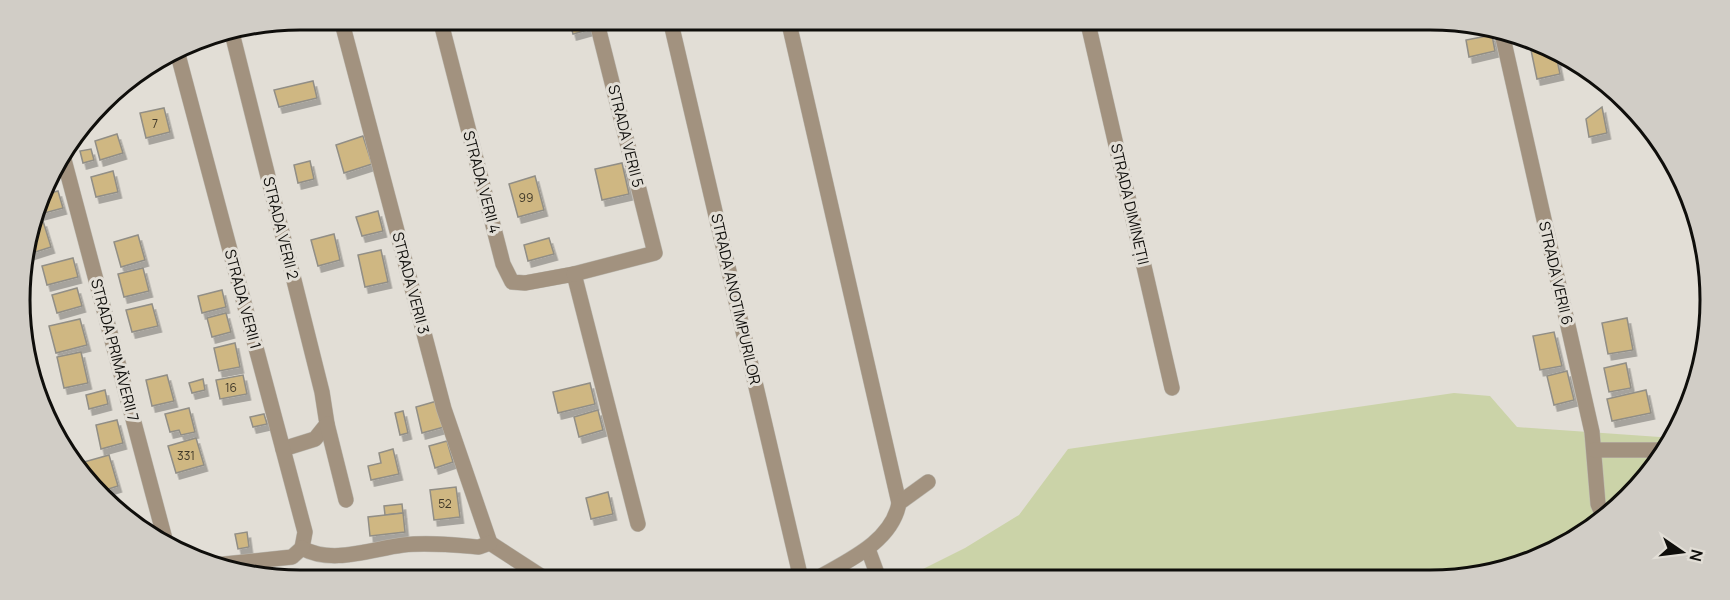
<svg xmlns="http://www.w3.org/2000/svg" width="1730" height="600" font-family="Manrope,sans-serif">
  <defs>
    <filter id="shadow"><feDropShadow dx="3.5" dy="6" stdDeviation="0" flood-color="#0004"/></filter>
  </defs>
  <rect width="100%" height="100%" fill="#e2ded6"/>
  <!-- green -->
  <polygon fill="#cbd3a8" points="1454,393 1490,396 1517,427 1674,438 1615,511 1554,552 1467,578 903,579 965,548 1019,515 1068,449"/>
  <!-- building -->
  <g fill="#cfb782" stroke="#918e86" stroke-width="1.5" filter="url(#shadow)">
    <polygon points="569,19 593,19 595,28 573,34"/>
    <polygon points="1492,35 1495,51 1469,57 1466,40"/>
    <polygon points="1541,48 1556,55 1560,74 1537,79 1531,50"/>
    <polygon points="313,81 317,98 279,107 274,90"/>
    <polygon points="1602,107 1607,133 1589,137 1586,119"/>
    <polygon points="164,108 170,132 146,138 140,113"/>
    <polygon points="117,134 123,153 100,160 95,141"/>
    <polygon points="363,136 372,164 344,173 336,145"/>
    <polygon points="91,149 94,160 83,163 80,151"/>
    <polygon points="310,161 314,179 298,183 294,165"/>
    <polygon points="622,163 629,194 602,200 595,169"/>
    <polygon points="113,171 118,192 96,197 91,177"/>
    <polygon points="535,176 544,210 518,217 509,184"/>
    <polygon points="58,191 63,208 37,215 43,195"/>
    <polygon points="378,211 383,231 362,236 356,217"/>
    <polygon points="43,221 51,247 29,254 27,247 34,224"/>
    <polygon points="334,234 340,260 318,266 311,240"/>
    <polygon points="138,235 145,260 121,267 114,242"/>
    <polygon points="549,238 554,254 528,261 524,245"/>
    <polygon points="381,250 388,282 365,287 358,255"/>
    <polygon points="73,258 78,277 47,285 42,266"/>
    <polygon points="143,268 149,291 124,297 118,274"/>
    <polygon points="77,288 82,306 57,313 52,295"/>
    <polygon points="222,290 226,307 202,313 198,296"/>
    <polygon points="152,304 158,326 132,332 126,310"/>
    <polygon points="226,313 231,332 212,337 207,318"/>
    <polygon points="1627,318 1633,350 1608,354 1602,323"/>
    <polygon points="80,319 87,345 56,353 49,326"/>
    <polygon points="1554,332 1562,366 1540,370 1533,336"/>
    <polygon points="235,343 240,367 219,371 214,348"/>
    <polygon points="81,352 88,383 64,388 57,357"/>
    <polygon points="1626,363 1631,388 1609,392 1604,368"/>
    <polygon points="1567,371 1574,400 1554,405 1547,376"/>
    <polygon points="167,375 174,401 152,406 146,380"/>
    <polygon points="243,375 247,394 220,399 216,380"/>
    <polygon points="203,379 205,390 192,393 189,383"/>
    <polygon points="590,383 595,404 558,413 553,392"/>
    <polygon points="105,390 108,404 89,409 86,395"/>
    <polygon points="1646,390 1651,413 1612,421 1607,399"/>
    <polygon points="437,401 444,427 422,433 416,407"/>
    <polygon points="189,408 195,432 181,435 179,430 170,432 165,414"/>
    <polygon points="598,410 603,430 579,437 574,417"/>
    <polygon points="403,411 408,433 400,435 395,413"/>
    <polygon points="264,414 267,424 253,427 250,417"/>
    <polygon points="117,420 123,443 101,449 96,425"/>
    <polygon points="196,438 204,465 176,473 168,446"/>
    <polygon points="447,441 453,462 435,468 429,446"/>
    <polygon points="393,449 399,474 371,480 368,466 381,463 379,453"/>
    <polygon points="109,455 118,486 102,491 88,477 84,462"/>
    <polygon points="456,487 460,517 434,520 430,490"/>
    <polygon points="608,492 613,514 591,519 586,498"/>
    <polygon points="402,504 403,513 385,515 384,506"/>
    <polygon points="403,513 405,532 370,536 368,517"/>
    <polygon points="247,532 249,547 238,549 235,534"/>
  </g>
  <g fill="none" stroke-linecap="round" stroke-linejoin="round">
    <!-- minor casing -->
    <g stroke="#bcb9b1" stroke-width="16">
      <g id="minor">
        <polyline points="341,19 444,409 490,543"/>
        <polyline points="440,19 503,264 512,282 525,283 574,274 638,524"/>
        <polyline points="670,19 801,579"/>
        <polyline points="788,19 899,503"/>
        <polyline points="1087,19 1172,388"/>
        <polyline points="1501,29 1592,432 1598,504 1604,518"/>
        <polyline points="232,33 322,392 327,424 315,439 283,449"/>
        <polyline points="177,51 305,532 302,548"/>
        <polyline points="63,156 166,543"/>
        <polyline points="574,274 655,253 596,19"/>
        <polyline points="327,424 346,500"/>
        <polyline points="1595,450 1665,450"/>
        <polyline points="490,543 547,580"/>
        <path d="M302,548C332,565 371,549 403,545C427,542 455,545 479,547L490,543"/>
        <polyline points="868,549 879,579"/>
        <polyline points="215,565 292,557 302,548"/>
        <path d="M816,579C847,561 892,542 899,503L928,482"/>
      </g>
    </g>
    <!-- minor -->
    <use href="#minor" stroke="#a2927f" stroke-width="15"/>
  </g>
  <g text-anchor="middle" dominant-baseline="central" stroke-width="6" stroke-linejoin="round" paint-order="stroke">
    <!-- number labels -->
    <g font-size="12" fill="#3f3829">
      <text x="155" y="123">7</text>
      <text x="526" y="197">99</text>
      <text x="231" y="387">16</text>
      <text x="186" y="455">331</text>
      <text x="445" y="503">52</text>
    </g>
    <!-- street labels -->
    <g font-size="15" fill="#0f0e0b" stroke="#e2ded6">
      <text transform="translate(626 136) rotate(76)">STRADA VERII 5</text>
      <text transform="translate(482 182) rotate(75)">STRADA VERII 4</text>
      <text transform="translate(1130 204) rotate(77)">STRADA DIMINEȚII</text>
      <text transform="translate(281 228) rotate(76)">STRADA VERII 2</text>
      <text transform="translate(1556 273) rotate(77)">STRADA VERII 6</text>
      <text transform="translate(411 283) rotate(75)">STRADA VERII 3</text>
      <text transform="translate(243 299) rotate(75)">STRADA VERII 1</text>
      <text transform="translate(736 299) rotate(77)">STRADA ANOTIMPURILOR</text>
      <text transform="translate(115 350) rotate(75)">STRADA PRIMĂVERII 7</text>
    </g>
  </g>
  <!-- crop -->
  <path d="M0 0H1730V600H0ZM300 30H1430A270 270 0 0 1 1700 300V300A270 270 0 0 1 1430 570H300A270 270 0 0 1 30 300V300A270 270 0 0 1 300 30Z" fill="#d1cdc6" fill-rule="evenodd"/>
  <path fill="none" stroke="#0f0e0b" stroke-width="3" d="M300 30H1430A270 270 0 0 1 1700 300V300A270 270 0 0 1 1430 570H300A270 270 0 0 1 30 300V300A270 270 0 0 1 300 30Z"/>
  <!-- north arrow -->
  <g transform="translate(1682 552) rotate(104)" stroke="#e2ded6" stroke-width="4.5" paint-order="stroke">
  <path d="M0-4.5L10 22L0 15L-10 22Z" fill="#0f0e0b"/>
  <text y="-9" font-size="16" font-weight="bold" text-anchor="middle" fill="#0f0e0b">N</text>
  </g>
</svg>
